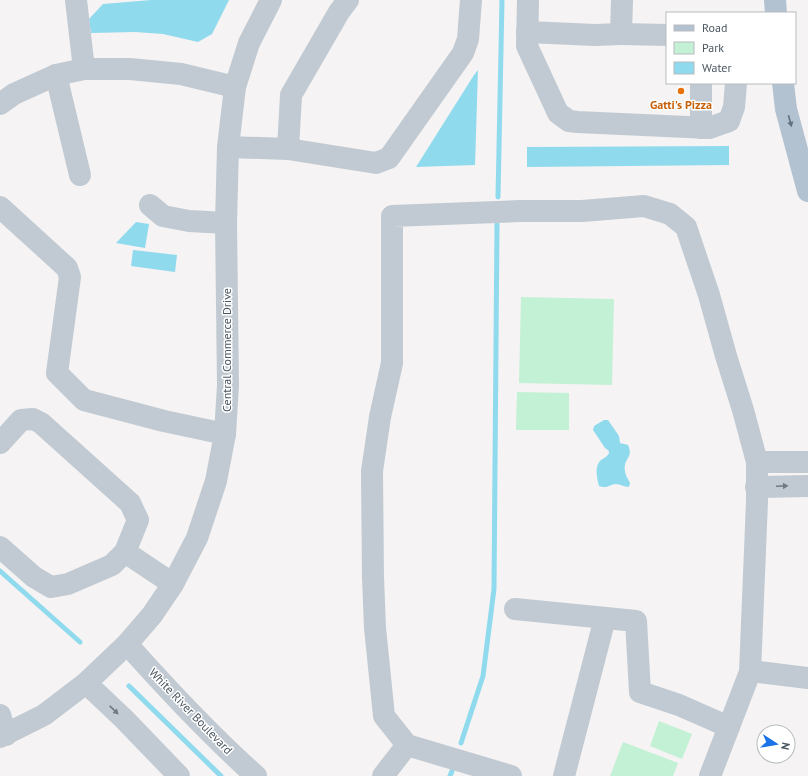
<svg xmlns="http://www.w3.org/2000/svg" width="808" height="776" font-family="'PT Sans',sans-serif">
  <rect width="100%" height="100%" fill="#f5f3f3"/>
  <!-- green -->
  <g fill="#c3f1d5">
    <polygon points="521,297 614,299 612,385 519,383"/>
    <polygon points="517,392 569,393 569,430 516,430"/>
    <polygon points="659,721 692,734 682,759 650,746"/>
    <polygon points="623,742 678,763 673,776 610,776"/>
  </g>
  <!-- water -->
  <g fill="#90daee">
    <polygon points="151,0 229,0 212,34 198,42 163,34 135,32 91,33 89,19 103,4"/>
    <polygon points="478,70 475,165 416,167 474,75"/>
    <polygon points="729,146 729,165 527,167 527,147"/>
    <polygon points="136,222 149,224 145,248 116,243"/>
    <polygon points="133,250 177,255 175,272 131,266"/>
    <path d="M604,420H608L619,436L620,443L628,445C634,458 623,458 625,471C625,475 628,479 630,483L629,487C624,487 620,484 616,484C608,485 608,489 599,486C597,478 594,466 601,460C604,458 608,456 609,453C609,450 608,450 605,448L593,430L594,426Z"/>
  </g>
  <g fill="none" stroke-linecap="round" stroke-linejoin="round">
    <!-- stream -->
    <g stroke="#90daee" stroke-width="5">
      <polyline points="498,197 502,0"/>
      <polyline points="0,571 80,642"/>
      <polyline points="129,686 221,776"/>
      <polyline points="461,743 483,676 494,589 497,224"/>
      <polyline points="450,776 452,771"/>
    </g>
    <!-- minor -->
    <g stroke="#c1cad2" stroke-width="22">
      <polyline points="76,0 84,69"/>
      <polyline points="528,0 527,46 558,113 569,121 577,122 709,128 729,121 734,107 736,83"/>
      <polyline points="622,0 621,34 667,35"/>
      <polyline points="527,32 595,35 621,34"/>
      <polyline points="56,75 80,175"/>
      <polyline points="701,83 701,128"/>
      <polyline points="0,104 14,94 56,75 84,69 130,69 181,74 235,87"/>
      <polyline points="228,147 288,149 291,95 339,12 348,0"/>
      <polyline points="288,149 376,163 389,158 463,53 468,39 471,0"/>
      <polyline points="150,205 163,216 189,221 226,223"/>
      <polyline points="0,207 67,268 70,277 57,373 84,400 164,421 225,434"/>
      <polyline points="0,443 21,420 33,419 41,423 130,503 138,520 125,552 112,565 68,584 51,587 34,577 0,547"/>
      <polyline points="757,462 808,462"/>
      <polyline points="756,487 808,486"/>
      <polyline points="125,552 173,584"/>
      <polyline points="515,609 636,621 640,692 679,705 729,727"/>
      <path d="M127,644C168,690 210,735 256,776"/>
      <polyline points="751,671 808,678"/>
      <polyline points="86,683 124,719 179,776"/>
      <polyline points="0,715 6,735"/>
      <polyline points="0,737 44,715 86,683 127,644 152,615 173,584 197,538 216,481 225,434 228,385 226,223 228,147 235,87 249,43 271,0"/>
      <polyline points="383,776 407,745"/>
      <polyline points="511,776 407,745 384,716 375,628 373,577 372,471 380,417 392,363 392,216 520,211 582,211 644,206 670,214 686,227 709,295 726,356 743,410 757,462 757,501 750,672 710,776"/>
      <polyline points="564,776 605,618"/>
    </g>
    <!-- major -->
    <g stroke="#b3c2d1" stroke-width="22">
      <polyline points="775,0 776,13"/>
      <polyline points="783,83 786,109 808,191"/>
    </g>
  </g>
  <!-- one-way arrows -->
  <defs><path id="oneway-solid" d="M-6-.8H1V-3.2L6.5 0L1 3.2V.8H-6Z"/></defs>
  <use fill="#64717d" href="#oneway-solid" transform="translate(790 121) rotate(75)"/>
  <g fill="#6e7983">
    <use href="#oneway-solid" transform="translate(782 486) rotate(-2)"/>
    <use href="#oneway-solid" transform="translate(114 710) rotate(44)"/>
  </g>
  <!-- markers -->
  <circle fill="#e8710a" stroke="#fff" stroke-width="1.5" cx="681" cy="91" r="4"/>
  <g text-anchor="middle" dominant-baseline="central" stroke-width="3" stroke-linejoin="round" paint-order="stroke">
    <!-- food labels -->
    <g font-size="12" font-weight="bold" fill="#c56008" stroke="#fff">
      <text x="681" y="104">Gatti's Pizza</text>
    </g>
    <!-- street labels -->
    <g font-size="12" fill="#4a5661" stroke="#fff">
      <text transform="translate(226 350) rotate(-90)">Central Commerce Drive</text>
      <text transform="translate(191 711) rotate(46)">White River Boulevard</text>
    </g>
  </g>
  <!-- legend -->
  <rect x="666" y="12" width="130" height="72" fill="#ffffff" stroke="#b7bbc0"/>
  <rect x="674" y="25" width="20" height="6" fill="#b3c2d1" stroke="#b7bbc0"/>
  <text x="702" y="32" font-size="12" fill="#4a5661">Road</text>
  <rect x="674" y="42" width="20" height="12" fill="#c3f1d5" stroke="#b7bbc0"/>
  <text x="702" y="52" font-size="12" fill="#4a5661">Park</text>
  <rect x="674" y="62" width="20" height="12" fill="#90daee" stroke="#b7bbc0"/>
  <text x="702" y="72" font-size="12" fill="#4a5661">Water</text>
  <!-- north arrow -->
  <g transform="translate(776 744) rotate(102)"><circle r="19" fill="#ffffff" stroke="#b7bbc0"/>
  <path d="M0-3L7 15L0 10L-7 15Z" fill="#1a73e8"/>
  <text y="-6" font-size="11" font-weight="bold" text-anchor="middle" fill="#4a5661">N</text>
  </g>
</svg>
